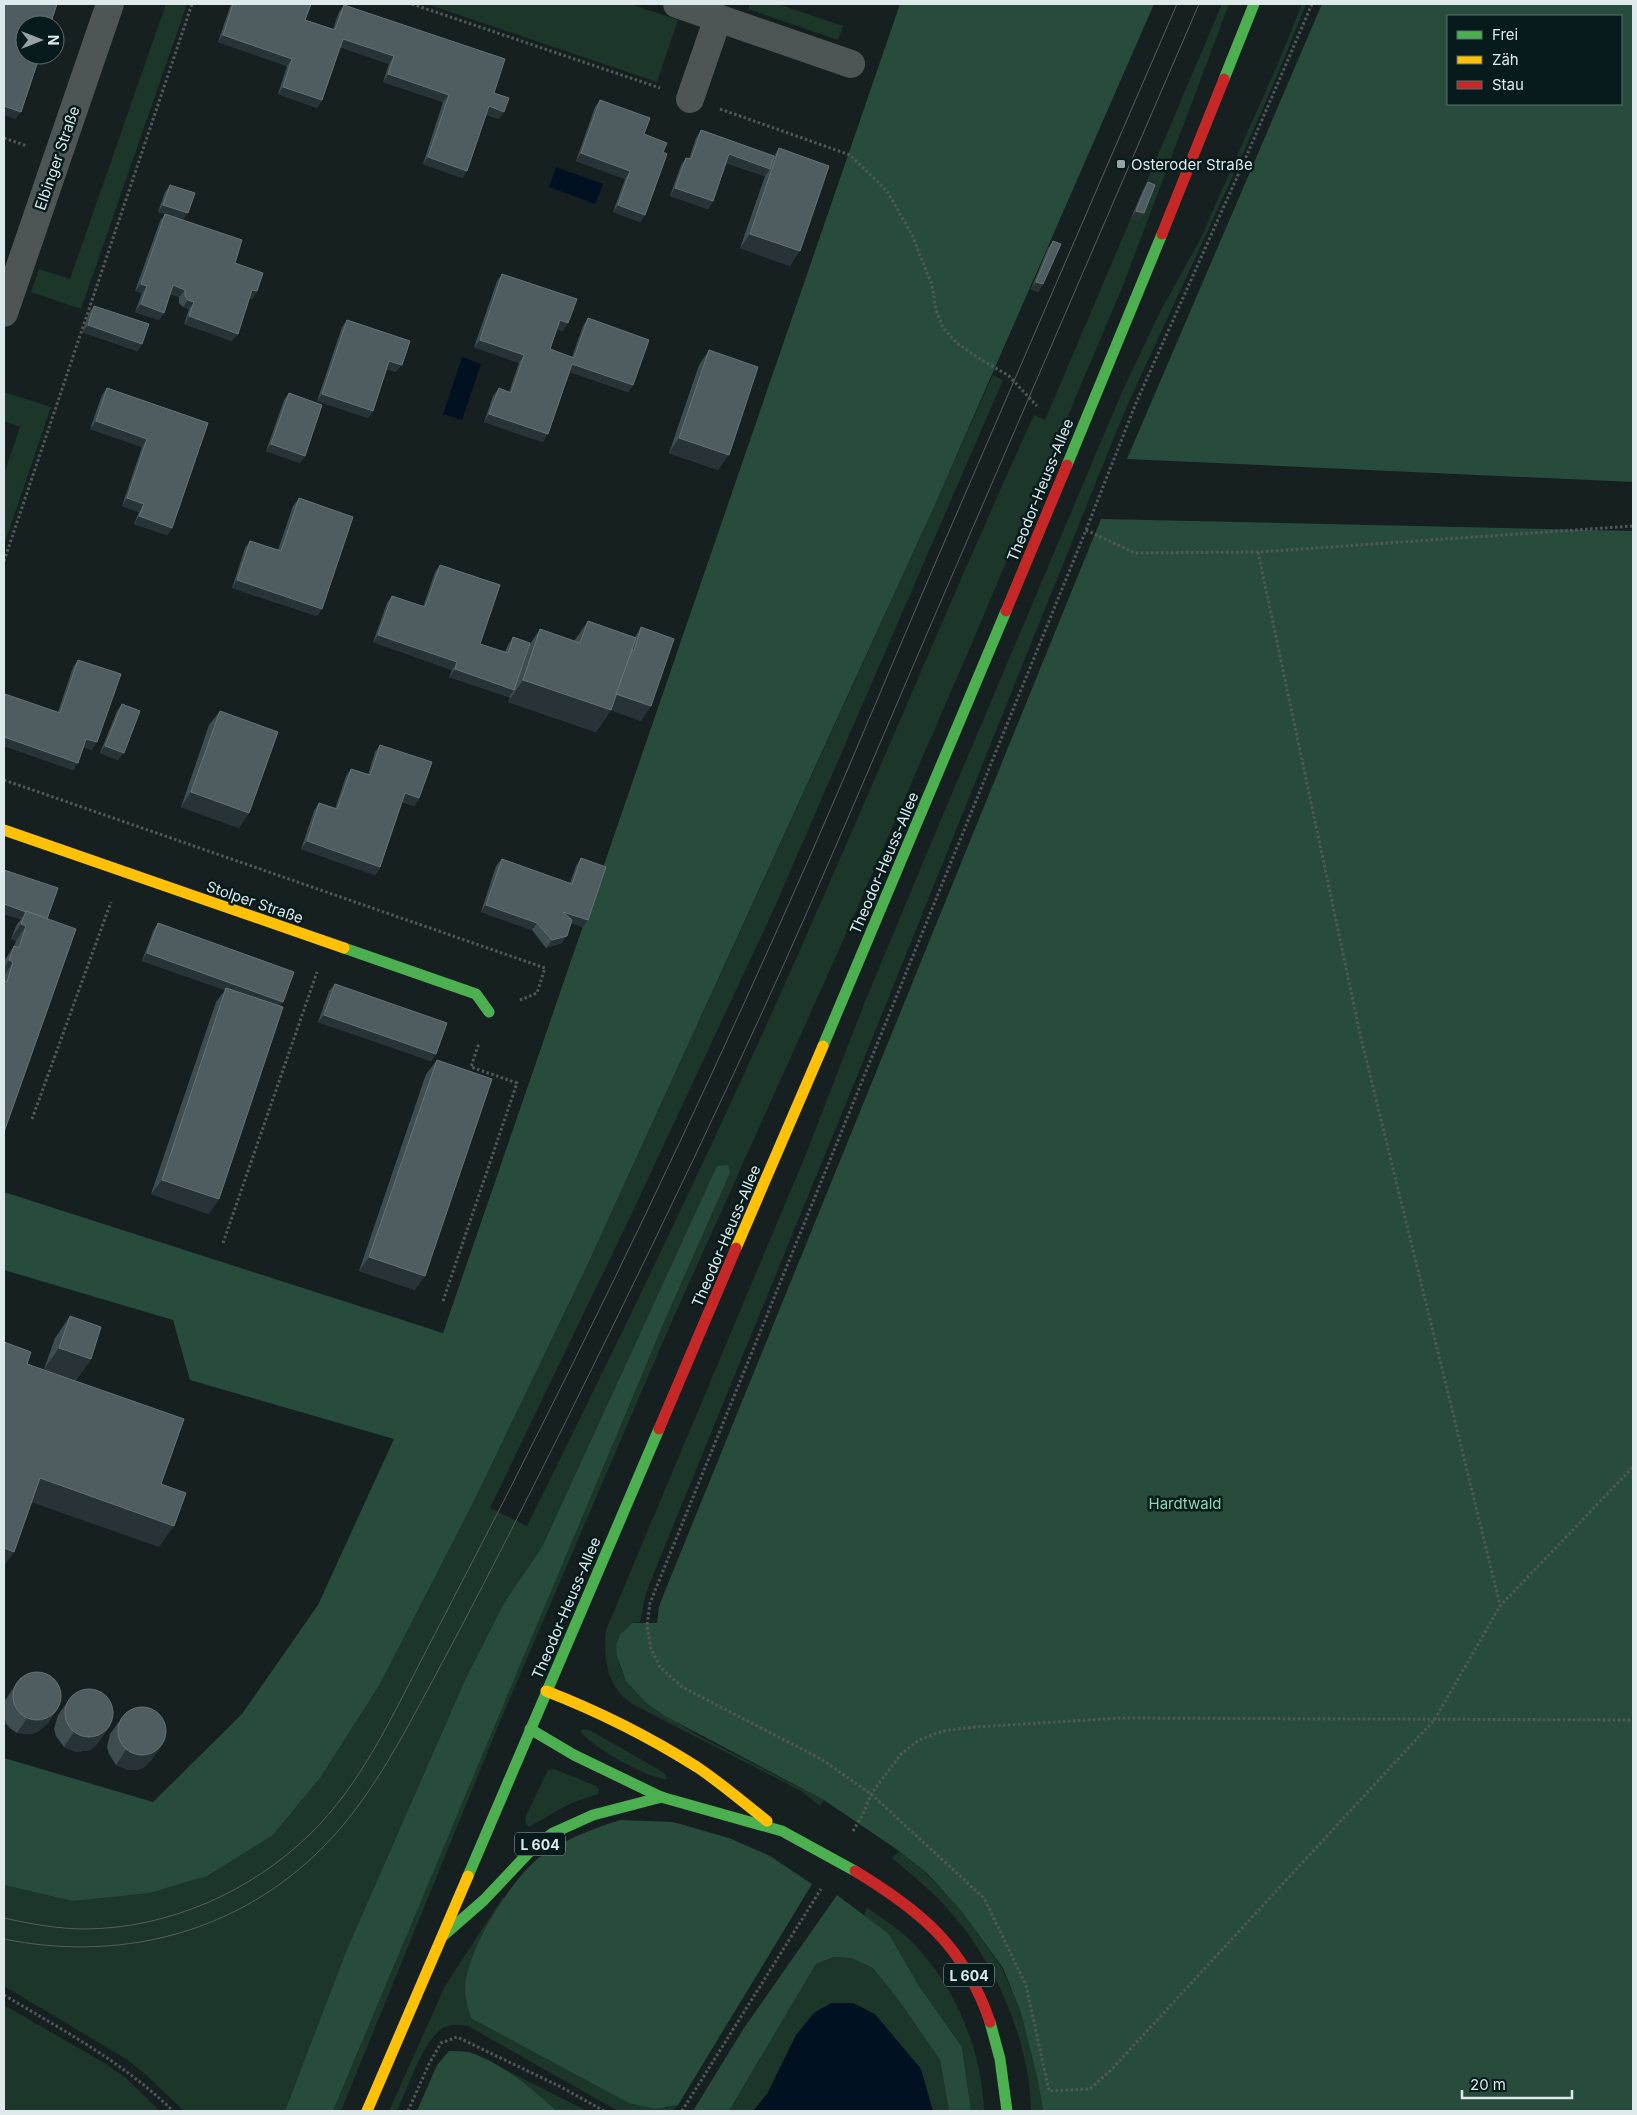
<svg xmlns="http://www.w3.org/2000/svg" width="1637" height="2115" font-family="Inter,sans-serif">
  <rect width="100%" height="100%" fill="#162021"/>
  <!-- green -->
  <g fill="#1c362a">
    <polygon points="166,4 187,4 81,309 31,292 39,269 70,279"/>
    <polygon points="427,4 630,4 678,20 657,82"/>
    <polygon points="750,4 778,4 843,26 838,40 748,9"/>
    <path d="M1222,4H1229L1124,283L972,643L842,943L668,1330L499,1724L341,2111H333L665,1320L730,1173L717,1167L542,1547L504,1603L465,1680L345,1954L285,2111H184L145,2074L126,2059L4,1986V1885L72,1901L273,1835L320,1778L379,1686L474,1501L586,1268L852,687L993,375L1003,380L773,911L632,1213L490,1508L527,1526C631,1316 732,1107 825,893C895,734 962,573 1034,415L1045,420L1131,218L1138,221L1150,193L1143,190Z"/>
    <path d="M1302,4H1306C1251,145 1183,281 1121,420L862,1064L671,1531L646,1593L640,1622L632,1623L616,1645L620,1666L626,1681L646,1703L699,1736L824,1800L820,1806L801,1791L632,1704C628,1700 621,1696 618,1691C605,1674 604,1650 606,1630L806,1154L864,1004L937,829L1122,392L1160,312L1200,240L1279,61Z"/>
    <polygon points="4,392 51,407 4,545 4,474 20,427 4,421"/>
    <path d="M582,1729L589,1730L656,1768L665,1774L667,1779C648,1779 592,1747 581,1732Z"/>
    <polygon points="554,1769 596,1786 599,1789 598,1794 569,1804 529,1827 526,1824 525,1818 548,1770"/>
    <path d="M899,1851L927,1874L962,1912L1002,1968L1021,2013L1038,2081L1043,2111H1031C1030,2040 994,1959 946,1907C929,1889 911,1874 892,1858Z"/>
    <path d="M503,1897L666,2108L678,2105L672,2111H618L468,2026C458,2025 447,2023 439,2031C420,2048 408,2088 397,2111H389L445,1986Z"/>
    <path d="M867,1907C878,1916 890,1923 901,1932C951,1975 982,2046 984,2111H971L962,2047L919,1986L889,1934L864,1916Z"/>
    <polygon points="834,1957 851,1958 873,1968 897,1998 940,2060 949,2111 729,2111 816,1964"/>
    <polygon points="4,2005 106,2064 126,2078 160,2111 4,2111"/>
    <polygon points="498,2066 587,2111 557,2111 535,2092"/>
  </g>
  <!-- forest -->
  <g fill="#274c3b" fill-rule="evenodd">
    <polygon points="900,4 1154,4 937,500 586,1268 474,1501 379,1686 320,1778 273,1835 207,1876 149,1893 72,1901 4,1885 4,1758 153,1802 242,1714 318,1605 394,1439 190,1380 173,1320 4,1270 4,1192 443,1333"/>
    <path d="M1322,4H1633V482L1127,459ZM1448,16H1621V104H1448Z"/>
    <polygon points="1101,519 1633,531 1633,2111 1043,2111 1038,2081 1021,2013 1003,1968 962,1912 928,1874 899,1851 824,1800 665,1716 646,1703 626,1681 617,1656 616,1645 620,1635 632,1623 657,1623 659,1607 665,1591"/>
    <polygon points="728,1165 730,1173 665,1320 333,2111 285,2111 345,1954 465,1680 504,1603 542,1547 717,1166"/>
    <path d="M620,1820L673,1822L729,1838L770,1856L812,1884L678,2105L655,2109L629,2103L471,2018C468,2008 465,1998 465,1988C467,1950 507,1887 534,1862C558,1841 590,1830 620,1820Z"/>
    <polygon points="837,1895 889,1934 919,1986 962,2047 971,2111 949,2111 940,2060 897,1998 873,1968 851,1958 834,1957 816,1964 729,2111 693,2111 744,2028"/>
    <path d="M449,2051C456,2051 463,2051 469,2052C502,2063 532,2089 557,2111H417L437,2065Z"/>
  </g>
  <!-- water -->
  <g fill="#021121">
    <polygon points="556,167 603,184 595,204 549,187"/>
    <polygon points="462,357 481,364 462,420 443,414"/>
    <polygon points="831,2003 853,2003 875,2014 921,2069 933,2111 753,2111 767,2094 796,2035 814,2013"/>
  </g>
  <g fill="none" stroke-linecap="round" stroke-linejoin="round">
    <!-- path -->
    <g stroke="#515857" stroke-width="3" stroke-dasharray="2.5 2.5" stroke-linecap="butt">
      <polyline points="412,4 660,88"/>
      <polyline points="1312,4 1246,157 1136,403 1086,530 650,1603 647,1626 651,1649 660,1667 682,1687 821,1759 871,1794 984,1898 1026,1985 1049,2091 1090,2089 1112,2069 1435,1719 1500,1606 1633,1467"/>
      <polyline points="720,109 850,155 887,191 912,235 932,285 936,310 943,328 957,343 974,355 1009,376 1037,406"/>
      <polyline points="4,138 27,146"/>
      <polyline points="1086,530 1135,553 1258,552 1633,526"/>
      <polyline points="1258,552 1360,1034 1500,1605"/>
      <polyline points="4,561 192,4"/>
      <polyline points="4,780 545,968 537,993 518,1001"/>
      <polyline points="32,1119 111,902"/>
      <polyline points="223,1243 317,972"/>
      <polyline points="443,1301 517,1083 471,1067 479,1043"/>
      <polyline points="853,1831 863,1814 871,1794 901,1754 919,1740 943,1731 975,1727 1120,1718 1633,1720"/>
      <path d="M4,1995C64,2031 123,2062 173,2111"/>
      <polyline points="408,2111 429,2064 441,2043 457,2037 561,2087 604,2111"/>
      <polyline points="682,2111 821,1889"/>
    </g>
    <!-- street -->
    <g stroke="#4e5655" stroke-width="28">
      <polyline points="677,4 851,64"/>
      <polyline points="690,99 718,18"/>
      <polyline points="4,313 110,4"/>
    </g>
    <!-- fast -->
    <g stroke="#4caf50" stroke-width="11">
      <polyline points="1224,79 1254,4"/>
      <polyline points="1067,465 1162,234"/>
      <polyline points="344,948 476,994 489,1012"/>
      <polyline points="823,1046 1006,611"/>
      <polyline points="530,1729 574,1755 661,1797 782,1831 855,1871"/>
      <polyline points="468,1876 659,1429"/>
      <polyline points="444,1935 484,1900 534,1847 553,1833 593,1815 662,1797"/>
      <polyline points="990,2022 1000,2059 1007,2111"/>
    </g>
    <!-- slow -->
    <g stroke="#ffc107" stroke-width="11">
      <polyline points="4,830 344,948"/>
      <polyline points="736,1248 823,1046"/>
      <path d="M546,1691C600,1712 648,1736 697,1767C721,1783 744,1803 767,1821"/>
      <polyline points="367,2111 468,1876"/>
    </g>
    <!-- jam -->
    <g stroke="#c62828" stroke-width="11">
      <polyline points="1162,234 1224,79"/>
      <polyline points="1006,611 1067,465"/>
      <polyline points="659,1429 736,1248"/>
      <path d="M855,1871C921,1911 964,1946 990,2022"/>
    </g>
    <!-- tram -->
    <g stroke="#575e5d" stroke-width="1">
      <path d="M4,1918C31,1924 58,1929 86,1929C169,1928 251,1892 310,1834C361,1785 392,1716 424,1655C462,1581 501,1508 538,1433C634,1243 725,1049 811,854C854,756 895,657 937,559C1017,374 1097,189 1177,4"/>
      <path d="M4,1939C116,1962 231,1935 315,1855C368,1805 401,1739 435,1676C481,1591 524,1505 567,1419C624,1304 680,1189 734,1073C804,924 867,773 932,622C1021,416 1110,210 1199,4"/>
    </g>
  </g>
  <!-- wall -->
  <g fill="#3f4c50">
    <polygon points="231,4 311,4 305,20 333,29 339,12 344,5 494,93 499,119 486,115 467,171 462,178 423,164 443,102 383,82 389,64 340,47 322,100 317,108 278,94 287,66 218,42"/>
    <polygon points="600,100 644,134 645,215 640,222 613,212 625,179 576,161 595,107"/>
    <polygon points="701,130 774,156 779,148 790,266 740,248 765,176 726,163 713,201 708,209 670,196 681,165 686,158 689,159 696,138"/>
    <polygon points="1148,182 1144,213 1138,221 1131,218 1143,190"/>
    <polygon points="170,185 183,220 235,263 257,291 252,299 249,298 232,341 184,324 189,309 183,307 179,303 179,297 170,294 164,313 159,320 135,312 142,293 135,291 160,221 165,214 158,212 165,192"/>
    <polygon points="1053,241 1043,284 1038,292 1031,289 1048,248"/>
    <polygon points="502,274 563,331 557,329 550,349 572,357 583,326 588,318 633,385 628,392 570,372 543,442 484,422 493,396 499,388 509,392 519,363 474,347 497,281"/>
    <polygon points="94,306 142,344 137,351 82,332 89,313"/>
    <polygon points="347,320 396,372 387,369 373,411 368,418 317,401 342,327"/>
    <polygon points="709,350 718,470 669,453 699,365"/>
    <polygon points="107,388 208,423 172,528 167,535 134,524 139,512 122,506 142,447 90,429 102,395"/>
    <polygon points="289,393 305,456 300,463 266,451 284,400"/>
    <polygon points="299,498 322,609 317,616 232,588 245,548 250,541 278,550 293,506"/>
    <polygon points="440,565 480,644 505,652 508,645 513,637 530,644 540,629 574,641 588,621 635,637 641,627 641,721 611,710 596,732 508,702 510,697 509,697 449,677 452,670 373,642 387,603 392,596 423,607 435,572"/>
    <polygon points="78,660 92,750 84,747 73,770 4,746 4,696 5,694 58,712 73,667"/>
    <polygon points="122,704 118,760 100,753 117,711"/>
    <polygon points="220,711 239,828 181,807 209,725"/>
    <polygon points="380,745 419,798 414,806 402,802 380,867 375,875 301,849 314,811 319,803 335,809 346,776 351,769 368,775 375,752"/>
    <polygon points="581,858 583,927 571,923 562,943 546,948 532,930 481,912 496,866 502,859 570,883 576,866"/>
    <polygon points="4,870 47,919 4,1132 4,961 14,946 16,941 11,939 16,926 21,919 4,914"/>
    <polygon points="158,923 283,1002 280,1006 209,1214 151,1194 216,1002 225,990 142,961 153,931"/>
    <polygon points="335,984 436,1054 431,1061 318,1022 329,991"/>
    <polygon points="437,1060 415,1290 359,1271 426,1074"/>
    <polygon points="70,1316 91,1359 76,1380 44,1369 55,1338"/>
    <polygon points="20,1678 58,1708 48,1723 37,1732 31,1734 17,1733 11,1729 6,1724 4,1717 4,1702"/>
    <polygon points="68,1701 110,1726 100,1740 95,1746 90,1750 76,1752 64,1747 56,1736 54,1729 58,1715"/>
    <polygon points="121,1719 153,1758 143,1768 136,1770 129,1770 116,1765 109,1754 107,1747 110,1734"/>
  </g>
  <!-- shaded-wall -->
  <g fill="#273336">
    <polygon points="223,35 292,59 287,66 218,42"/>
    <polygon points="343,39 394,56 389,64 338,46"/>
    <polygon points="388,74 449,95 443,102 383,82"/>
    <polygon points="283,87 322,100 317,108 278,94"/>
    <polygon points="4,106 21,112 15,119 4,115"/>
    <polygon points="489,106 504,112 499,119 484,114"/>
    <polygon points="581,153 630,171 625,179 576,161"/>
    <polygon points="729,154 770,169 765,176 724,162"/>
    <polygon points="428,157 467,171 462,178 423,164"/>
    <polygon points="675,188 713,201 708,209 670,196"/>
    <polygon points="163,205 188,213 183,220 158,212"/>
    <polygon points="618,205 645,215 640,222 613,212"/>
    <polygon points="1136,211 1144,213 1138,221 1131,218"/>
    <polygon points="750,234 800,251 790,266 740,248"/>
    <polygon points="1036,282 1043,284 1038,292 1031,289"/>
    <polygon points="141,284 147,286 142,293 135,291"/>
    <polygon points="173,285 185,290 179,297 168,293"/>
    <polygon points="252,290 257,291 252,299 246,297"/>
    <polygon points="188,300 194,302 189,309 183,307"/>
    <polygon points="141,304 164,313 159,320 135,312"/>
    <polygon points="189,316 238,334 232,341 184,324"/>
    <polygon points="560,320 568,323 563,331 555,328"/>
    <polygon points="88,325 142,344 137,351 82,332"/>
    <polygon points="480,340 524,355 519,363 474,347"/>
    <polygon points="389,361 402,365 396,372 384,368"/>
    <polygon points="572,364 633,385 628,392 567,371"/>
    <polygon points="322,394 373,411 368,418 317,401"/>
    <polygon points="489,414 548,434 543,442 484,422"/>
    <polygon points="96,421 147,439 142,447 90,429"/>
    <polygon points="679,438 729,455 718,470 669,453"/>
    <polygon points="271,444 305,456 300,463 266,451"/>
    <polygon points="127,498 144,504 139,512 122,506"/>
    <polygon points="139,516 172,528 167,535 134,524"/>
    <polygon points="237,580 322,609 317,616 232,588"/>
    <polygon points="378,635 457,662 452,670 373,642"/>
    <polygon points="455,669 514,690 509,697 449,677"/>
    <polygon points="523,680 615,694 651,706 641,721 611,710 596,732 508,702"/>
    <polygon points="4,737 78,763 73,770 4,746"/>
    <polygon points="86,739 97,742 92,750 81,746"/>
    <polygon points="105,746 124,753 118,760 100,753"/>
    <polygon points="191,792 249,813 239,828 181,807"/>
    <polygon points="405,793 419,798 414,806 400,801"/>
    <polygon points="307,841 380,867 375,875 301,849"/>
    <polygon points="4,904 26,912 21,919 4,914"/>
    <polygon points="486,905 537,923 532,930 481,912"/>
    <polygon points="563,912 588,920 583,927 557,919"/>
    <polygon points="21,924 26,926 16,941 11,939"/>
    <polygon points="567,936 562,943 546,948 552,940"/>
    <polygon points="147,953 283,1002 278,1009 226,988 225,990 142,961"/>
    <polygon points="9,960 13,962 4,976 4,968"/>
    <polygon points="324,1015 436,1054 431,1061 318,1022"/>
    <polygon points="162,1180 219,1199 209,1214 151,1194"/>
    <polygon points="369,1257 425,1276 415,1290 359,1271"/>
    <polygon points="59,1348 91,1359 76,1380 44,1369"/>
    <polygon points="40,1478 174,1526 159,1547 25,1500"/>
    <polygon points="4,1548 14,1552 4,1566"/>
    <polygon points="58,1708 48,1723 37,1732 31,1734 17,1733 27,1718"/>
    <polygon points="110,1726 100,1740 95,1746 90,1750 76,1752 64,1747 74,1732"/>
    <polygon points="163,1744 153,1758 143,1768 136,1770 129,1770 116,1765 126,1750"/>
  </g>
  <!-- building -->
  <g fill="#505d60" stroke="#667376">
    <polygon points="4,4 57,4 50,25 25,25 25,55 40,55 21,112 4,106"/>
    <polygon points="233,4 311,4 305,20 335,30 344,5 505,59 494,93 509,98 504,112 489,106 467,171 428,157 449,95 388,74 394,56 343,39 322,100 283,87 292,59 223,35"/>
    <polygon points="600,100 650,118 644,134 667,143 663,152 667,154 645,215 618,205 630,171 581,153"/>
    <polygon points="701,130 774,156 770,169 729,154 713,201 675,188 686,158 691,159"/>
    <polygon points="779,148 829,166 800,251 750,234"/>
    <polygon points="1148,182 1155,185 1144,213 1136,211"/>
    <polygon points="170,185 195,193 188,213 163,205"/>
    <polygon points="165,214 242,240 235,263 263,273 257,291 252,290 238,334 189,316 194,302 188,300 185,296 185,290 173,285 164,313 141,304 147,286 141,284"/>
    <polygon points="1053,241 1061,244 1043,284 1036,282"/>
    <polygon points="502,274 577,299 568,323 560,320 550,349 574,358 588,318 649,340 633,385 572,364 548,434 489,414 499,388 511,393 524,355 480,340"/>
    <polygon points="94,306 149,324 142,344 88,325"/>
    <polygon points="347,320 410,341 402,365 389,361 373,411 322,394"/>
    <polygon points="709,350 758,367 729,455 679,438"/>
    <polygon points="107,388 208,423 172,528 139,516 144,504 127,498 147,439 96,421"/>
    <polygon points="289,393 322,405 305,456 271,444"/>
    <polygon points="299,498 353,517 322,609 237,580 250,541 281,551"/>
    <polygon points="440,565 500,585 480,644 508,653 513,637 530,643 514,690 455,669 457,662 378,635 392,596 425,607"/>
    <polygon points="588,621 636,638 611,710 523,680 540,629 580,643"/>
    <polygon points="641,627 674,639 651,706 616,694 632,650 634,651"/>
    <polygon points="78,660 121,674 97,742 86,739 78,763 4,737 4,699 5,694 60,713"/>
    <polygon points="122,704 140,711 124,753 105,746"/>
    <polygon points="220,711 278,732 249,813 191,792"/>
    <polygon points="380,745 432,762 419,798 405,793 380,867 307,841 319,803 337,809 351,769 370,775"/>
    <polygon points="581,858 606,867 588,920 563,912 572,920 567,936 552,940 537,923 486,905 502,859 572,884"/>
    <polygon points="4,870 58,888 47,919 26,911 26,912 4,904"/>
    <polygon points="26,911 76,929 4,1132 4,981 7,982 13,962 9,960 14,946 19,948 26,926 21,924"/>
    <polygon points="158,923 294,972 283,1002 147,953"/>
    <polygon points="335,984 447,1023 436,1054 324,1015"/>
    <polygon points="226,988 283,1007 219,1199 162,1180"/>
    <polygon points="437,1060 492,1079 425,1276 369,1257"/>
    <polygon points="70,1316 101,1327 91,1359 59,1348"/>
    <polygon points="4,1342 31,1352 27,1364 184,1419 161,1484 186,1493 174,1526 40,1478 14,1552 4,1548"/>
    <circle cx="37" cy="1696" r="24"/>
    <circle cx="89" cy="1713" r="24"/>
    <circle cx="142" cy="1731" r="24"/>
  </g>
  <!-- markers -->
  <rect fill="#97a3a4" stroke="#081b1c" stroke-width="2" x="1116" y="159" width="10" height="10" rx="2.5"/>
  <g text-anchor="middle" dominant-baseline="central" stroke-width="5" stroke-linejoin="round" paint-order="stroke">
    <!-- shield labels -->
    <g fill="#081b1c" stroke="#9dabac" stroke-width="1">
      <rect x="515" y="1832.5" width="50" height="23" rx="4"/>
      <rect x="944" y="1963.5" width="50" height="23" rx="4"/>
    </g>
    <g font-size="14" font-weight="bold" fill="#dde9ea">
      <text x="540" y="1844">L 604</text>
      <text x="969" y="1975">L 604</text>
    </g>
    <!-- street labels -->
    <g font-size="15" fill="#dde9ea" stroke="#081b1c">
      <text transform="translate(57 158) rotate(-71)">Elbinger Straße</text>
      <text transform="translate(1040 490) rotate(-68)">Theodor-Heuss-Allee</text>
      <text transform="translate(884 863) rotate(-67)">Theodor-Heuss-Allee</text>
      <text transform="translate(255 902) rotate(19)">Stolper Straße</text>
      <text transform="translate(726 1236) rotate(-67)">Theodor-Heuss-Allee</text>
      <text transform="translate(566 1608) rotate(-67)">Theodor-Heuss-Allee</text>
    </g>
    <!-- poi labels -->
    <g font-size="15" fill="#dde9ea" stroke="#081b1c" text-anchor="start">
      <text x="1131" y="164">Osteroder Straße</text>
    </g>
    <!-- park labels -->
    <g font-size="15" fill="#8ed5b1" stroke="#081b1c">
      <text x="1185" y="1503">Hardtwald</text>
    </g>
  </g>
  <!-- border -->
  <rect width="1637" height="2115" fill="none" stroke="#dde9ea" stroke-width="10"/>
  <!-- legend -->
  <rect x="1447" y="15" width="175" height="90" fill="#081b1c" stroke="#5d6d6e"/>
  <rect x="1457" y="31" width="25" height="8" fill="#4caf50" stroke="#5d6d6e"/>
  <text x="1492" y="40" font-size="15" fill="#dde9ea">Frei</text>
  <rect x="1457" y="56" width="25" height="8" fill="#ffc107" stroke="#5d6d6e"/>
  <text x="1492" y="65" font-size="15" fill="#dde9ea">Zäh</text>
  <rect x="1457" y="81" width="25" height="8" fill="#c62828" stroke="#5d6d6e"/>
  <text x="1492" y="90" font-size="15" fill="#dde9ea">Stau</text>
  <!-- north arrow -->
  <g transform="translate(40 40) rotate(90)"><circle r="24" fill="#081b1c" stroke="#5d6d6e"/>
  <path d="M0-4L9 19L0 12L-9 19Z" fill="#97a3a4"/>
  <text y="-8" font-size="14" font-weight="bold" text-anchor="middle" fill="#dde9ea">N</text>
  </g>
  <!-- scale -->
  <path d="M1462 2090v8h110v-8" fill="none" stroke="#dde9ea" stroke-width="2.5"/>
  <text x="1470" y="2090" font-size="15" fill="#dde9ea" stroke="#081b1c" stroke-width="4" paint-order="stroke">20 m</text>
</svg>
